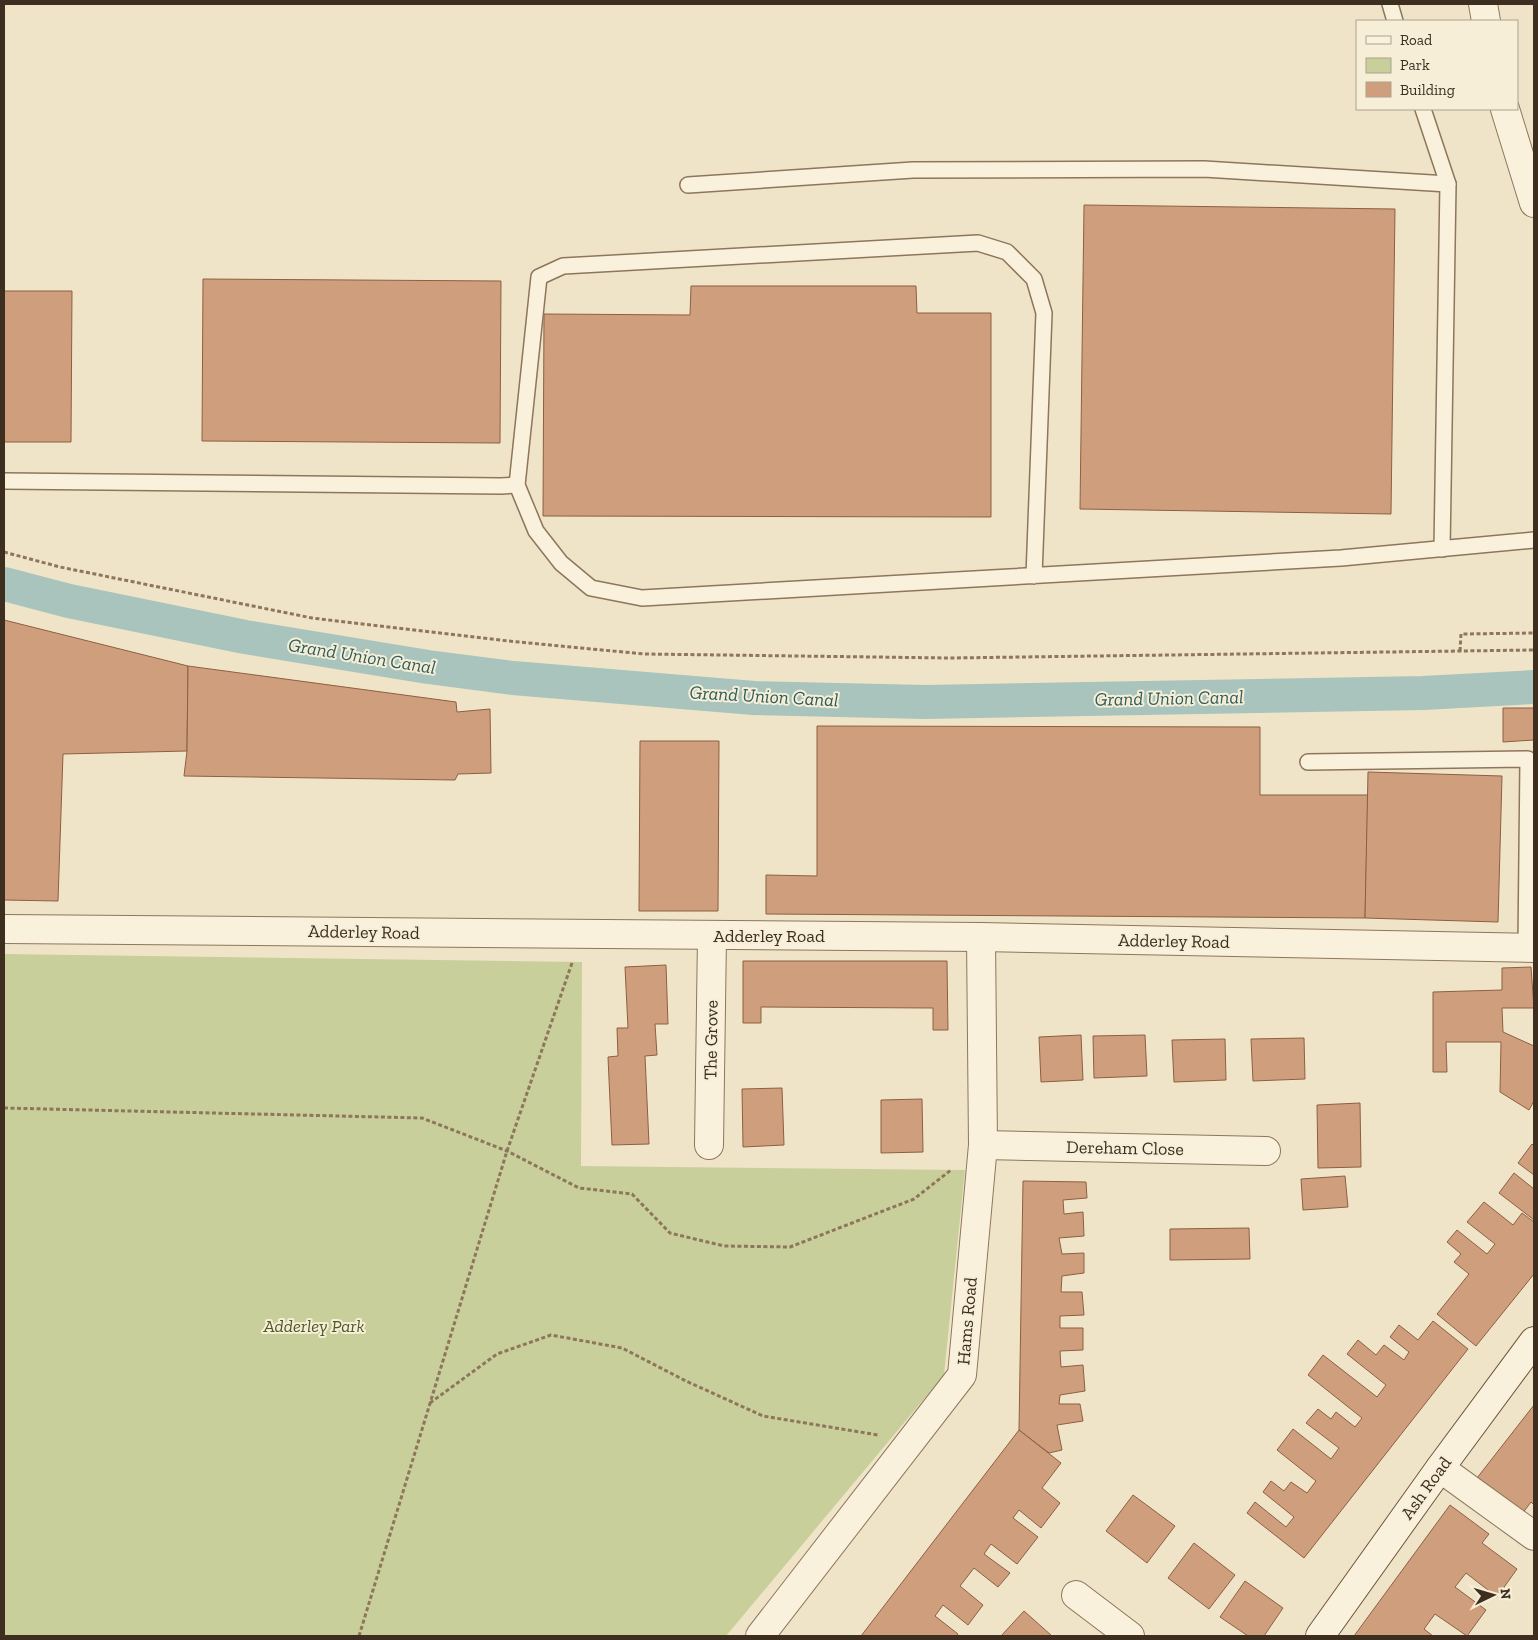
<svg xmlns="http://www.w3.org/2000/svg" width="1538" height="1640" font-family="'Zilla Slab',serif">
  <rect width="100%" height="100%" fill="#f0e4c8"/>
  <!-- green -->
  <polygon fill="#c9cf9b" points="4,954 582,962 581,1166 965,1170 944,1375 726,1636 4,1636"/>
  <g fill="none" stroke-linecap="round" stroke-linejoin="round">
    <!-- canal -->
    <polyline stroke="#a9c4bc" stroke-width="34" points="4,584 69,601 245,637 428,667 513,678 754,698 925,702 1423,693 1534,687"/>
  </g>
  <!-- building -->
  <g fill="#cf9f7d" stroke="#8d5f41">
    <polygon points="1084,205 1395,209 1391,514 1080,509"/>
    <polygon points="203,279 501,281 500,443 202,441"/>
    <polygon points="691,286 916,286 917,313 991,313 991,517 543,516 544,314 690,315"/>
    <polygon points="4,291 72,291 71,442 4,442"/>
    <polygon points="4,620 188,666 187,751 63,754 58,901 4,900"/>
    <polygon points="188,666 456,702 457,712 490,709 491,773 458,774 455,780 184,776 187,751"/>
    <polygon points="1503,708 1534,708 1534,740 1503,742"/>
    <polygon points="817,726 1260,727 1260,795 1368,795 1365,918 766,914 766,875 817,876"/>
    <polygon points="640,741 719,741 718,911 639,911"/>
    <polygon points="1368,772 1502,776 1498,922 1365,918"/>
    <polygon points="743,961 947,961 948,1030 933,1030 933,1008 761,1007 761,1023 743,1023"/>
    <polygon points="666,965 668,1024 655,1024 657,1055 645,1056 649,1144 612,1145 608,1057 618,1056 617,1028 628,1028 625,967"/>
    <polygon points="1531,967 1534,1008 1502,1008 1503,1032 1534,1046 1534,1101 1529,1110 1500,1092 1501,1042 1446,1042 1447,1072 1433,1072 1433,992 1502,990 1502,968"/>
    <polygon points="1081,1035 1083,1080 1041,1082 1039,1037"/>
    <polygon points="1145,1035 1147,1076 1094,1078 1093,1036"/>
    <polygon points="1304,1038 1305,1079 1253,1081 1251,1039"/>
    <polygon points="1225,1039 1226,1080 1174,1082 1172,1040"/>
    <polygon points="782,1088 784,1145 743,1147 742,1089"/>
    <polygon points="922,1099 923,1152 881,1153 881,1100"/>
    <polygon points="1360,1103 1361,1167 1318,1168 1317,1105"/>
    <polygon points="1532,1144 1534,1146 1534,1175 1518,1163"/>
    <polygon points="1514,1173 1534,1189 1534,1220 1499,1193"/>
    <polygon points="1345,1176 1348,1207 1303,1210 1301,1179"/>
    <polygon points="1023,1181 1086,1182 1087,1198 1063,1200 1064,1214 1083,1212 1084,1236 1059,1238 1062,1254 1084,1253 1084,1273 1062,1276 1061,1292 1082,1292 1084,1315 1060,1316 1060,1328 1083,1328 1083,1350 1060,1351 1061,1367 1083,1365 1085,1391 1060,1395 1059,1404 1080,1404 1083,1421 1057,1425 1062,1450 1049,1453 1019,1430"/>
    <polygon points="1484,1202 1513,1225 1522,1213 1534,1222 1534,1274 1476,1346 1437,1314 1469,1274 1454,1262 1461,1254 1447,1242 1457,1230 1487,1254 1495,1244 1467,1222"/>
    <polygon points="1249,1228 1250,1259 1170,1260 1170,1229"/>
    <polygon points="1433,1321 1468,1349 1304,1558 1247,1513 1255,1502 1286,1527 1294,1517 1263,1492 1271,1481 1284,1491 1291,1482 1307,1493 1316,1481 1277,1450 1293,1429 1331,1459 1339,1448 1306,1423 1318,1409 1331,1419 1336,1412 1355,1427 1362,1418 1308,1375 1323,1355 1377,1397 1386,1385 1347,1354 1358,1340 1376,1355 1384,1345 1404,1360 1409,1352 1390,1337 1399,1325 1418,1340"/>
    <polygon points="1534,1405 1534,1505 1531,1502 1522,1514 1477,1478"/>
    <polygon points="1019,1430 1061,1463 1042,1488 1060,1503 1041,1528 1019,1510 1013,1518 1038,1537 1017,1564 991,1544 984,1554 1010,1573 998,1587 974,1568 960,1586 983,1605 968,1625 943,1605 935,1616 958,1634 957,1636 861,1636"/>
    <polygon points="1133,1495 1175,1526 1147,1563 1106,1531"/>
    <polygon points="1450,1505 1489,1534 1482,1543 1517,1569 1497,1597 1466,1573 1455,1587 1486,1610 1467,1636 1435,1614 1424,1629 1433,1636 1354,1636"/>
    <polygon points="1194,1543 1235,1575 1209,1609 1168,1578"/>
    <polygon points="1245,1581 1283,1608 1264,1636 1248,1636 1220,1617"/>
    <polygon points="1024,1611 1052,1636 1001,1636"/>
  </g>
  <g fill="none" stroke-linecap="round" stroke-linejoin="round">
    <!-- service casing -->
    <g stroke="#8d765c" stroke-width="18">
      <g id="service">
        <polyline points="1390,4 1395,21"/>
        <polyline points="1423,109 1448,184 1442,549"/>
        <polyline points="688,185 913,170 1204,169 1448,184"/>
        <polyline points="4,481 501,486 517,485"/>
        <polyline points="1034,576 1044,313 1034,279 1007,252 978,243 563,266 539,277 517,485 536,531 561,563 591,588 642,598 1341,558 1534,540"/>
        <polyline points="1308,762 1528,759 1526,948"/>
      </g>
    </g>
    <!-- minor casing -->
    <g stroke="#8d765c" stroke-width="30">
      <g id="minor">
        <polyline points="1483,4 1486,21"/>
        <polyline points="1505,109 1534,203"/>
        <polyline points="4,929 981,937 1534,948"/>
        <polyline points="709,1145 712,936"/>
        <polyline points="983,1145 1266,1151"/>
        <polyline points="1440,1468 1534,1536"/>
        <polyline points="1076,1595 1130,1636"/>
        <polyline points="760,1636 962,1375 983,1145 981,937"/>
      </g>
    </g>
    <!-- secondary casing -->
    <g stroke="#6f573f" stroke-width="30">
      <polyline id="secondary" points="1320,1636 1440,1468 1534,1341"/>
    </g>
    <!-- path -->
    <g stroke="#8d765c" stroke-width="3" stroke-dasharray="4 2.5" stroke-linecap="butt">
      <polyline points="4,552 60,567 312,618 508,641 644,654 950,658 1534,650"/>
      <polyline points="1460,651 1461,634 1534,633"/>
      <polyline points="4,1108 422,1118 507,1151 579,1188 632,1194 670,1233 724,1246 790,1247 914,1199 951,1170"/>
      <polyline points="430,1403 497,1354 551,1335 622,1348 686,1381 763,1416 878,1435"/>
      <polyline points="359,1636 507,1151 572,963"/>
    </g>
    <!-- service -->
    <use href="#service" stroke="#faf1dc" stroke-width="15"/>
    <!-- minor -->
    <use href="#minor" stroke="#faf1dc" stroke-width="28"/>
    <!-- secondary -->
    <use href="#secondary" stroke="#faf1dc" stroke-width="28"/>
  </g>
  <g text-anchor="middle" dominant-baseline="central" stroke-width="4" stroke-linejoin="round" paint-order="stroke">
    <!-- street labels -->
    <g font-size="18" fill="#3d2e20" stroke="#f7eed8">
      <text transform="translate(364 932) rotate(1)">Adderley Road</text>
      <text x="769" y="936">Adderley Road</text>
      <text transform="translate(1174 941) rotate(1)">Adderley Road</text>
      <text transform="translate(711 1040) rotate(-89)">The Grove</text>
      <text transform="translate(1125 1148) rotate(1)">Dereham Close</text>
      <text transform="translate(967 1321) rotate(-85)">Hams Road</text>
      <text transform="translate(1426 1488) rotate(-54)">Ash Road</text>
    </g>
    <!-- park labels -->
    <g font-size="18" font-style="italic" fill="#4d5a26" stroke="#f7eed8">
      <text x="314" y="1326">Adderley Park</text>
    </g>
    <!-- water labels -->
    <g font-size="19" font-style="italic" fill="#2f5d5a" stroke="#f7eed8">
      <text transform="translate(362 656) rotate(9)">Grand Union Canal</text>
      <text transform="translate(764 696) rotate(3)">Grand Union Canal</text>
      <text transform="translate(1169 698) rotate(-1)">Grand Union Canal</text>
    </g>
  </g>
  <!-- border -->
  <rect width="1538" height="1640" fill="none" stroke="#3d2e20" stroke-width="10"/>
  <!-- legend -->
  <rect x="1356" y="20" width="162" height="90" fill="#f7eed8" stroke="#ada18e"/>
  <rect x="1366" y="36" width="25" height="8" fill="#faf1dc" stroke="#ada18e"/>
  <text x="1400" y="45" font-size="15" fill="#3d2e20">Road</text>
  <rect x="1366" y="58" width="25" height="15" fill="#c9cf9b" stroke="#ada18e"/>
  <text x="1400" y="70" font-size="15" fill="#3d2e20">Park</text>
  <rect x="1366" y="82" width="25" height="15" fill="#cf9f7d" stroke="#ada18e"/>
  <text x="1400" y="95" font-size="15" fill="#3d2e20">Building</text>
  <!-- north arrow -->
  <g transform="translate(1493 1595) rotate(85)" stroke="#f7eed8" stroke-width="4" paint-order="stroke">
  <path d="M0-4L9 19L0 12L-9 19Z" fill="#3d2e20"/>
  <text y="-8" font-size="14" font-weight="bold" text-anchor="middle" fill="#3d2e20">N</text>
  </g>
</svg>
